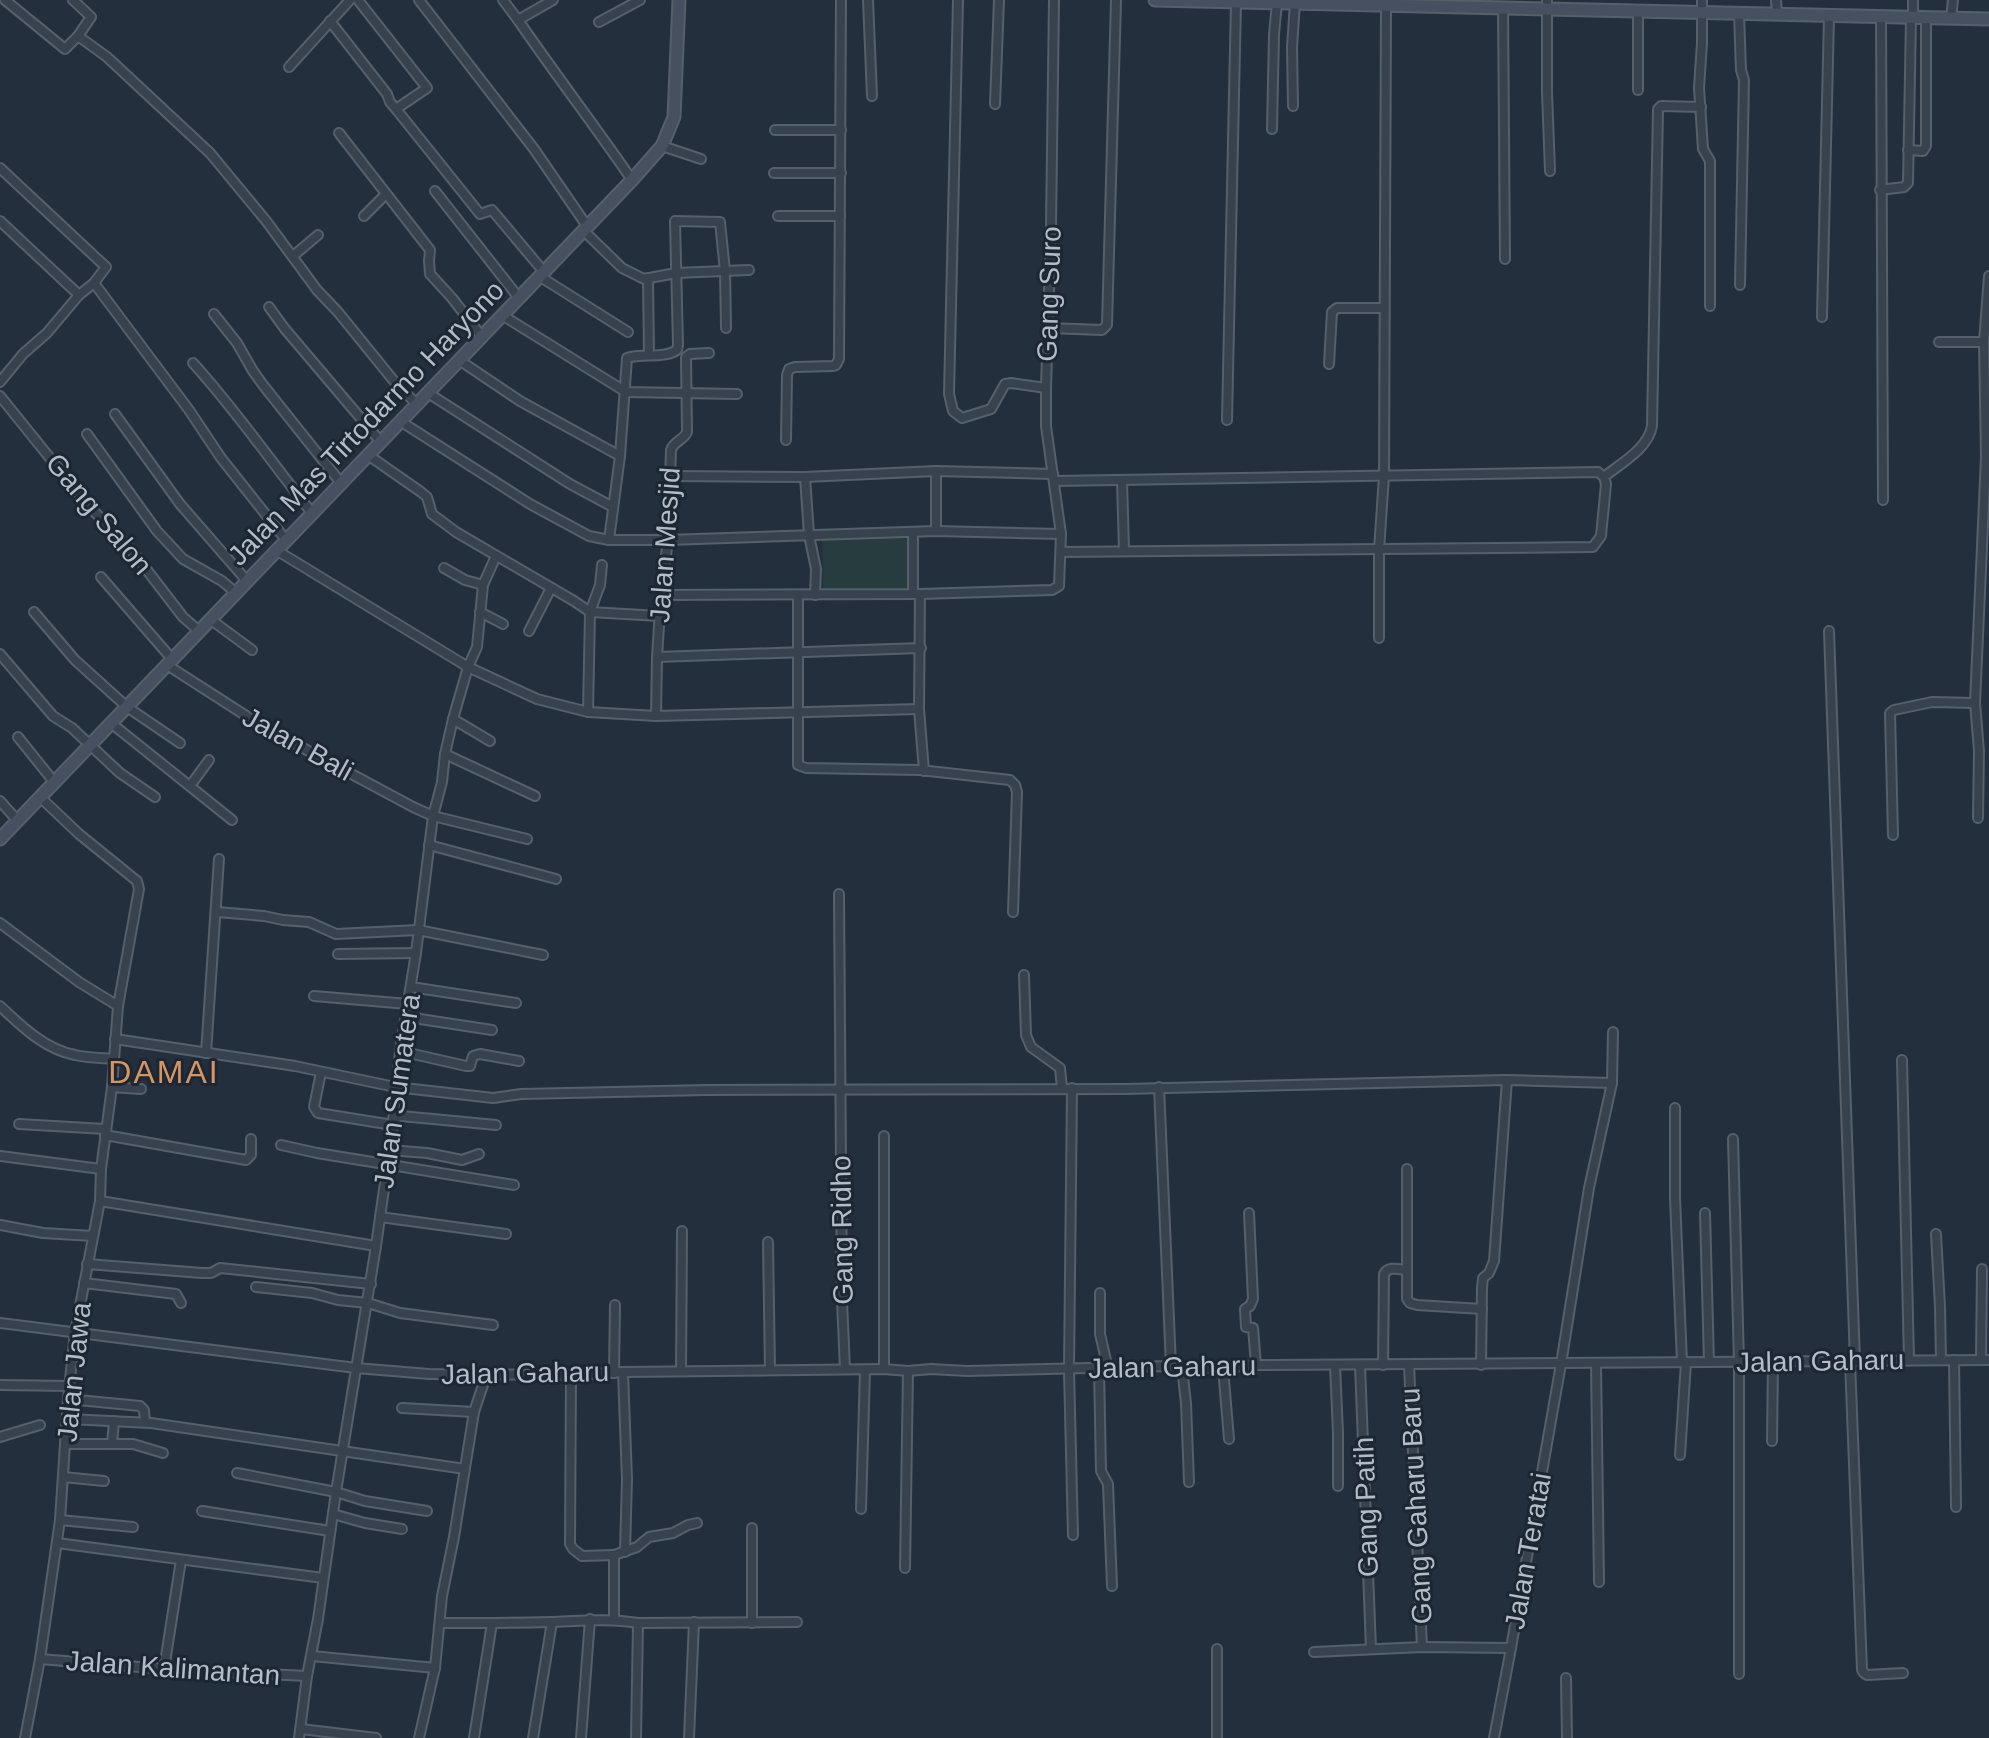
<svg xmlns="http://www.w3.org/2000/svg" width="1989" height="1738" font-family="Helvetica,sans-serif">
  <rect width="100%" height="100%" fill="#242f3e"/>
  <!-- green -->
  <polygon fill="#263c3f" points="909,536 910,592 823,594 822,538"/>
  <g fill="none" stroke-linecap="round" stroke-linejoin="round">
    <!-- street casing -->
    <g stroke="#565f6c" stroke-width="12">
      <g id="street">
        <polyline points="5,0 65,49 78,36"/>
        <polyline points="73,0 91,17 78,36 107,57 210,153 267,222 317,290 338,312 398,386 417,404"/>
        <polyline points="358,0 427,88 396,109 480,214 492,210 544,272"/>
        <polyline points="419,0 534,149 587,226"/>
        <polyline points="503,0 518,20"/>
        <path d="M553,0L518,20C555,74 595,126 632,180"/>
        <polyline points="868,0 872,96"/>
        <polyline points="958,0 949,394 953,411 962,418 991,409 1005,384 1011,383 1046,388"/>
        <polyline points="1547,0 1547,92 1550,171"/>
        <polyline points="1702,0 1702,43 1699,88 1703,149 1710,161 1710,306"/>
        <polyline points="1776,0 1777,15"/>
        <polyline points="1913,0 1913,18"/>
        <polyline points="1503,8 1505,259"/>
        <polyline points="1638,11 1638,90"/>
        <polyline points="1739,14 1741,70 1744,80 1740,285"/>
        <polyline points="1881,17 1883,500"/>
        <polyline points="1951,19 1953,0"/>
        <polyline points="330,21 387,94 390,102 396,109"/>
        <polyline points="599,22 640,0"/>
        <polyline points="289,67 350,0"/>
        <polyline points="995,104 999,0"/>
        <polyline points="1293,106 1292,47 1295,3"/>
        <polyline points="1272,129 1274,34 1277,3"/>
        <polyline points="775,130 841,130"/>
        <polyline points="339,133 430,250 429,261 430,274 452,298 482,337"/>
        <polyline points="662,146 701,159"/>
        <polyline points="1908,150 1923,151 1926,146 1926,18"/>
        <polyline points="0,168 106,267 94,283 79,295 47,333 23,354 0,382"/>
        <polyline points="774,173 841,173"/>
        <polyline points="1880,190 1904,187 1908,183 1911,18"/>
        <polyline points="435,191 519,298"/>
        <polyline points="364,216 386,194"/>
        <polyline points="778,216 840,216"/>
        <polyline points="0,221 79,295"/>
        <polyline points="584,231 622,268 644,279 676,273 749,270"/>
        <polyline points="293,256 318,235"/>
        <polyline points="539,276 628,332"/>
        <polyline points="648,278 649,354"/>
        <polyline points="94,283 189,410 221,458 286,540"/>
        <polyline points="269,307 285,329 380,441"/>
        <polyline points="214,314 237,343 253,371 263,385 341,483"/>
        <polyline points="502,315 626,392 737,394"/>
        <polyline points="1822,317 1829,16"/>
        <path d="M726,328L725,271L720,222L675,221L678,345L677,350C664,359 643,353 627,358L620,456L609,540H668L936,531L1061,534"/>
        <polyline points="1049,328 1102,330 1107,325 1116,0"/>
        <polyline points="1939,342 1984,342"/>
        <polyline points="459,360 520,401 620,456"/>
        <path d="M193,363C236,410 272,463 312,513"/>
        <polyline points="1329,364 1332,312 1337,308 1384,308"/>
        <polyline points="428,393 570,484 613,507"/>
        <polyline points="0,396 87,504 133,552 183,617 199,631"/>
        <polyline points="115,414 180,504 247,581"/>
        <polyline points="1227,420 1236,2"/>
        <polyline points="400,421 530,504 589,536 609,540"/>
        <polyline points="87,434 157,531 183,559 222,581 236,593"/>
        <polyline points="786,440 787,375 789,369 795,367 833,366 836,365 839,359 841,0"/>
        <polyline points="368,455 421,492 427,497 432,514 456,532 574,601 590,612 660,616"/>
        <polyline points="936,471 936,531"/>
        <polyline points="671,476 805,477 936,471 1053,474"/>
        <polyline points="805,477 809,535 816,569 815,595"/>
        <path d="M1604,477C1621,463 1648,449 1652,426L1658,109L1661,106L1701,107"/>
        <polyline points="1122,480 1124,551"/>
        <polyline points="1054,481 1598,472 1604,477 1606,484 1601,536 1593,547 1061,552"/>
        <polyline points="913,533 913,594"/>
        <polyline points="276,550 468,667 537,699 588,712 656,716 919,709"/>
        <polyline points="444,568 465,580 483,585"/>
        <polyline points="101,577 172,659"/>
        <polyline points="920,594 919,709 924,771"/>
        <polyline points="661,595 920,594 1052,590 1059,586 1061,534 1046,426 1046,388 1051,226 1054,0"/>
        <polyline points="798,595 798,765 806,768 920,770 1010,780 1015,785 1017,792 1013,912"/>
        <polyline points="34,612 75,660 127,707 180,743"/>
        <polyline points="480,612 503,624"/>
        <polyline points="210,619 252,650"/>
        <polyline points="529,631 551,588"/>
        <polyline points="1829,631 1855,1361"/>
        <polyline points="1379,638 1379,550 1384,476 1386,5"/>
        <polyline points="0,654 53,716 72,728 120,773 155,797"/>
        <polyline points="657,657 921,648"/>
        <polyline points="167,665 262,726 413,807 433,816 527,839"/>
        <polyline points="588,712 590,612 600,585 602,565"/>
        <path d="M656,716L657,657L661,595L668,540L671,450C674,441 684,440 687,432L686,357L690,354L709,353"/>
        <polyline points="453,719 490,741"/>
        <polyline points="111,723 232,820"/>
        <polyline points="18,737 54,782"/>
        <polyline points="445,754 535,796"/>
        <polyline points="190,786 209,760"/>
        <polyline points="40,797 79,834 137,881 139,889 118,1006"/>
        <polyline points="0,801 17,820"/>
        <polyline points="1978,818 1979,751 1975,703 1986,457 1984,342 1989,276"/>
        <polyline points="1893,835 1890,713 1894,710 1932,702 1975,703"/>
        <polyline points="429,845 556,879"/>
        <polyline points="839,894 842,1301 845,1369"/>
        <polyline points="217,912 264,916 283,920 309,922 336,934 418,930 543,955"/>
        <polyline points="0,923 79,982 118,1006 112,1087 101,1169 100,1201 75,1332 68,1399 60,1520 40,1659 25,1738"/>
        <polyline points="338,954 416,953"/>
        <polyline points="1024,975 1026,1035 1031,1047 1060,1068 1062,1088"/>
        <polyline points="411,987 516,1003"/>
        <polyline points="314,996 408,1004"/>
        <path d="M0,1006C21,1026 46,1050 75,1055C87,1058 101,1058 113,1059"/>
        <polyline points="407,1017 492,1030"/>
        <polyline points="115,1039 295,1066 395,1087 493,1098 521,1094 707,1090 1125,1089 1507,1080 1612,1083"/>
        <polyline points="400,1051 466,1066 470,1066 473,1056 480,1054 519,1061"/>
        <polyline points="206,1053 219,859"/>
        <polyline points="1902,1060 1909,1360"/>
        <polyline points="321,1072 314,1107 318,1113 393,1125"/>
        <polyline points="112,1087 141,1089"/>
        <polyline points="1159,1087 1171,1366"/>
        <polyline points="1072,1088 1069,1370 1073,1535"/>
        <polyline points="1675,1108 1675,1198 1682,1362"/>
        <polyline points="393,1119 401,1116 496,1125"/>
        <polyline points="19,1124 105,1129"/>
        <polyline points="105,1135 246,1160 251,1155 251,1139"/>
        <polyline points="884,1136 884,1369"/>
        <polyline points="1733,1139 1739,1362 1739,1674"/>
        <polyline points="281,1145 317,1153 514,1185"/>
        <polyline points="389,1150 427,1153 462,1160 479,1154"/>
        <polyline points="0,1156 101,1169"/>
        <polyline points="1407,1169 1407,1299 1410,1303 1417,1305 1482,1309"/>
        <polyline points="100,1201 376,1246"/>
        <polyline points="1249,1213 1253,1299 1250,1306 1245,1309 1246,1327 1253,1328 1256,1365"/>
        <polyline points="1705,1213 1709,1362"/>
        <polyline points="380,1217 506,1234"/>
        <polyline points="0,1225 43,1233 93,1236"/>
        <polyline points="1936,1234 1940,1307 1941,1360"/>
        <polyline points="768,1242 770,1370"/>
        <polyline points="87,1264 202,1273 211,1273 220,1268 371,1284"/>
        <polyline points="84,1283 176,1294 181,1303"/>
        <polyline points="256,1287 312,1293 338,1300 368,1303 400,1313 493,1325"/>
        <polyline points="1100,1293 1100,1334 1108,1369"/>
        <path d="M0,1323L356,1368L429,1374L571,1375L623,1372L884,1369L908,1371L931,1369L967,1371L1171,1366C1199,1371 1229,1367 1256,1365L1989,1360"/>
        <polyline points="1954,1360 1956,1507"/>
        <polyline points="1981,1360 1982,1269"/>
        <polyline points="1850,1361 1862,1670 1864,1673 1867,1675 1903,1673"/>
        <polyline points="1596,1363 1599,1582"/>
        <polyline points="1335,1365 1338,1433 1338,1486"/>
        <polyline points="1360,1365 1371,1649"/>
        <path d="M1383,1365L1384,1274C1388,1266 1398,1269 1406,1270"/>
        <polyline points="1409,1365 1422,1647"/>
        <polyline points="1481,1365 1482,1288 1483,1278 1489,1273 1494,1261 1507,1080"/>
        <polyline points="1099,1368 1101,1471 1108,1484 1112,1586"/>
        <polyline points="1182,1368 1186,1403 1189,1482"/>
        <polyline points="1223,1368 1229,1439"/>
        <polyline points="681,1371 682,1231"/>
        <polyline points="623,1372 627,1479 625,1552"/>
        <polyline points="614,1373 615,1305"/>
        <polyline points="571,1375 570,1544 573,1549 582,1556 614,1555"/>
        <polyline points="0,1385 70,1386"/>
        <polyline points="68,1399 140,1406 144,1410 145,1422"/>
        <polyline points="402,1408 474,1412"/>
        <polyline points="68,1419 151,1423 465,1469"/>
        <polyline points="0,1437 40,1425"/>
        <polyline points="1772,1441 1773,1362"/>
        <polyline points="65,1444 133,1444 163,1453"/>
        <polyline points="112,1444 114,1421"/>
        <polyline points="1680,1455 1686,1362"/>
        <polyline points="237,1473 336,1492 365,1501 427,1511"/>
        <polyline points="63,1477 104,1481"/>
        <polyline points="861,1509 865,1370"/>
        <polyline points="202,1511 330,1531"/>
        <polyline points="333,1514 365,1523 402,1529"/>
        <polyline points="60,1520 133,1527"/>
        <polyline points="752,1528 752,1623"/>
        <polyline points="57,1543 323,1578"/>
        <polyline points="905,1568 908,1371"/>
        <polyline points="614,1619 614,1555 637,1547 649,1537 673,1533 688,1525 697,1523"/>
        <path d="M441,1623C477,1623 513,1623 550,1622C580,1621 608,1618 638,1623L797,1622"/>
        <polyline points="1314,1652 1422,1647 1511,1648"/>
        <polyline points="312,1656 435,1668 442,1596 454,1537 474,1412 486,1376"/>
        <polyline points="40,1659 164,1669 307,1676"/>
        <polyline points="164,1669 181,1560"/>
        <polyline points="1566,1678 1567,1738"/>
        <polyline points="301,1729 376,1738"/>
        <polyline points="299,1738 307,1676 318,1619 336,1492 376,1246 393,1125 400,1051 416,953 433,816 442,782 445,754 453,719 468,667 477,647 483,585 496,556"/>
        <polyline points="419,1738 435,1668"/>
        <polyline points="474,1738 492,1623"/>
        <polyline points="533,1738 552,1622"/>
        <polyline points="581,1738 590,1619"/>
        <polyline points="636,1738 638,1623"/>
        <polyline points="689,1738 694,1622"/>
        <polyline points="1217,1738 1217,1649"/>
        <polyline points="1494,1738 1511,1648 1561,1364 1589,1188 1612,1083 1613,1032"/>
      </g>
    </g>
    <!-- secondary casing -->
    <g stroke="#565f6c" stroke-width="15">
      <g id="secondary">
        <polyline points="1155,0 1989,19"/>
        <polyline points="0,839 632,180 662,146 674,117 679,0"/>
      </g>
    </g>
    <!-- street -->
    <use href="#street" stroke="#38414e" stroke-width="8"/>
    <!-- secondary -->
    <use href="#secondary" stroke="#465061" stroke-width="11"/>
  </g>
  <g text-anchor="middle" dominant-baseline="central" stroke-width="6" stroke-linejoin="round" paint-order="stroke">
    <!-- street labels -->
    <g font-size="28" fill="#b4bcc9" stroke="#1d2633">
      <text transform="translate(1049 294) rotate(-88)">Gang Suro</text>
      <text transform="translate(366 423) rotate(-46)">Jalan Mas Tirtodarmo Haryono</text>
      <text transform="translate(99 514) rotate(50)">Gang Salon</text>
      <text transform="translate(665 545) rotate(-86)">Jalan Mesjid</text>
      <text transform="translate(298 744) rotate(29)">Jalan Bali</text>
      <text transform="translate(397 1091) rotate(-82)">Jalan Sumatera</text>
      <text transform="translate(842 1230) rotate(-91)">Gang Ridho</text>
      <text transform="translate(1820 1361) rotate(-1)">Jalan Gaharu</text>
      <text transform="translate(1172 1367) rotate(-1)">Jalan Gaharu</text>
      <text transform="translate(74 1372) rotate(-84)">Jalan Jawa</text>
      <text transform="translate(525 1373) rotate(-1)">Jalan Gaharu</text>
      <text transform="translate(1416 1506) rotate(-93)">Gang Gaharu Baru</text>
      <text transform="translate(1366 1507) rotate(-92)">Gang Patih</text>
      <text transform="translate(1528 1551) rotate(-80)">Jalan Teratai</text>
      <text transform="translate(173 1668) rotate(4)">Jalan Kalimantan</text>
    </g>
    <!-- quarter labels -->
    <g font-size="32" letter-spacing="2" fill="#d59563" stroke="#1d2633">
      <text x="164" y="1072">DAMAI</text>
    </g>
  </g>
</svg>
